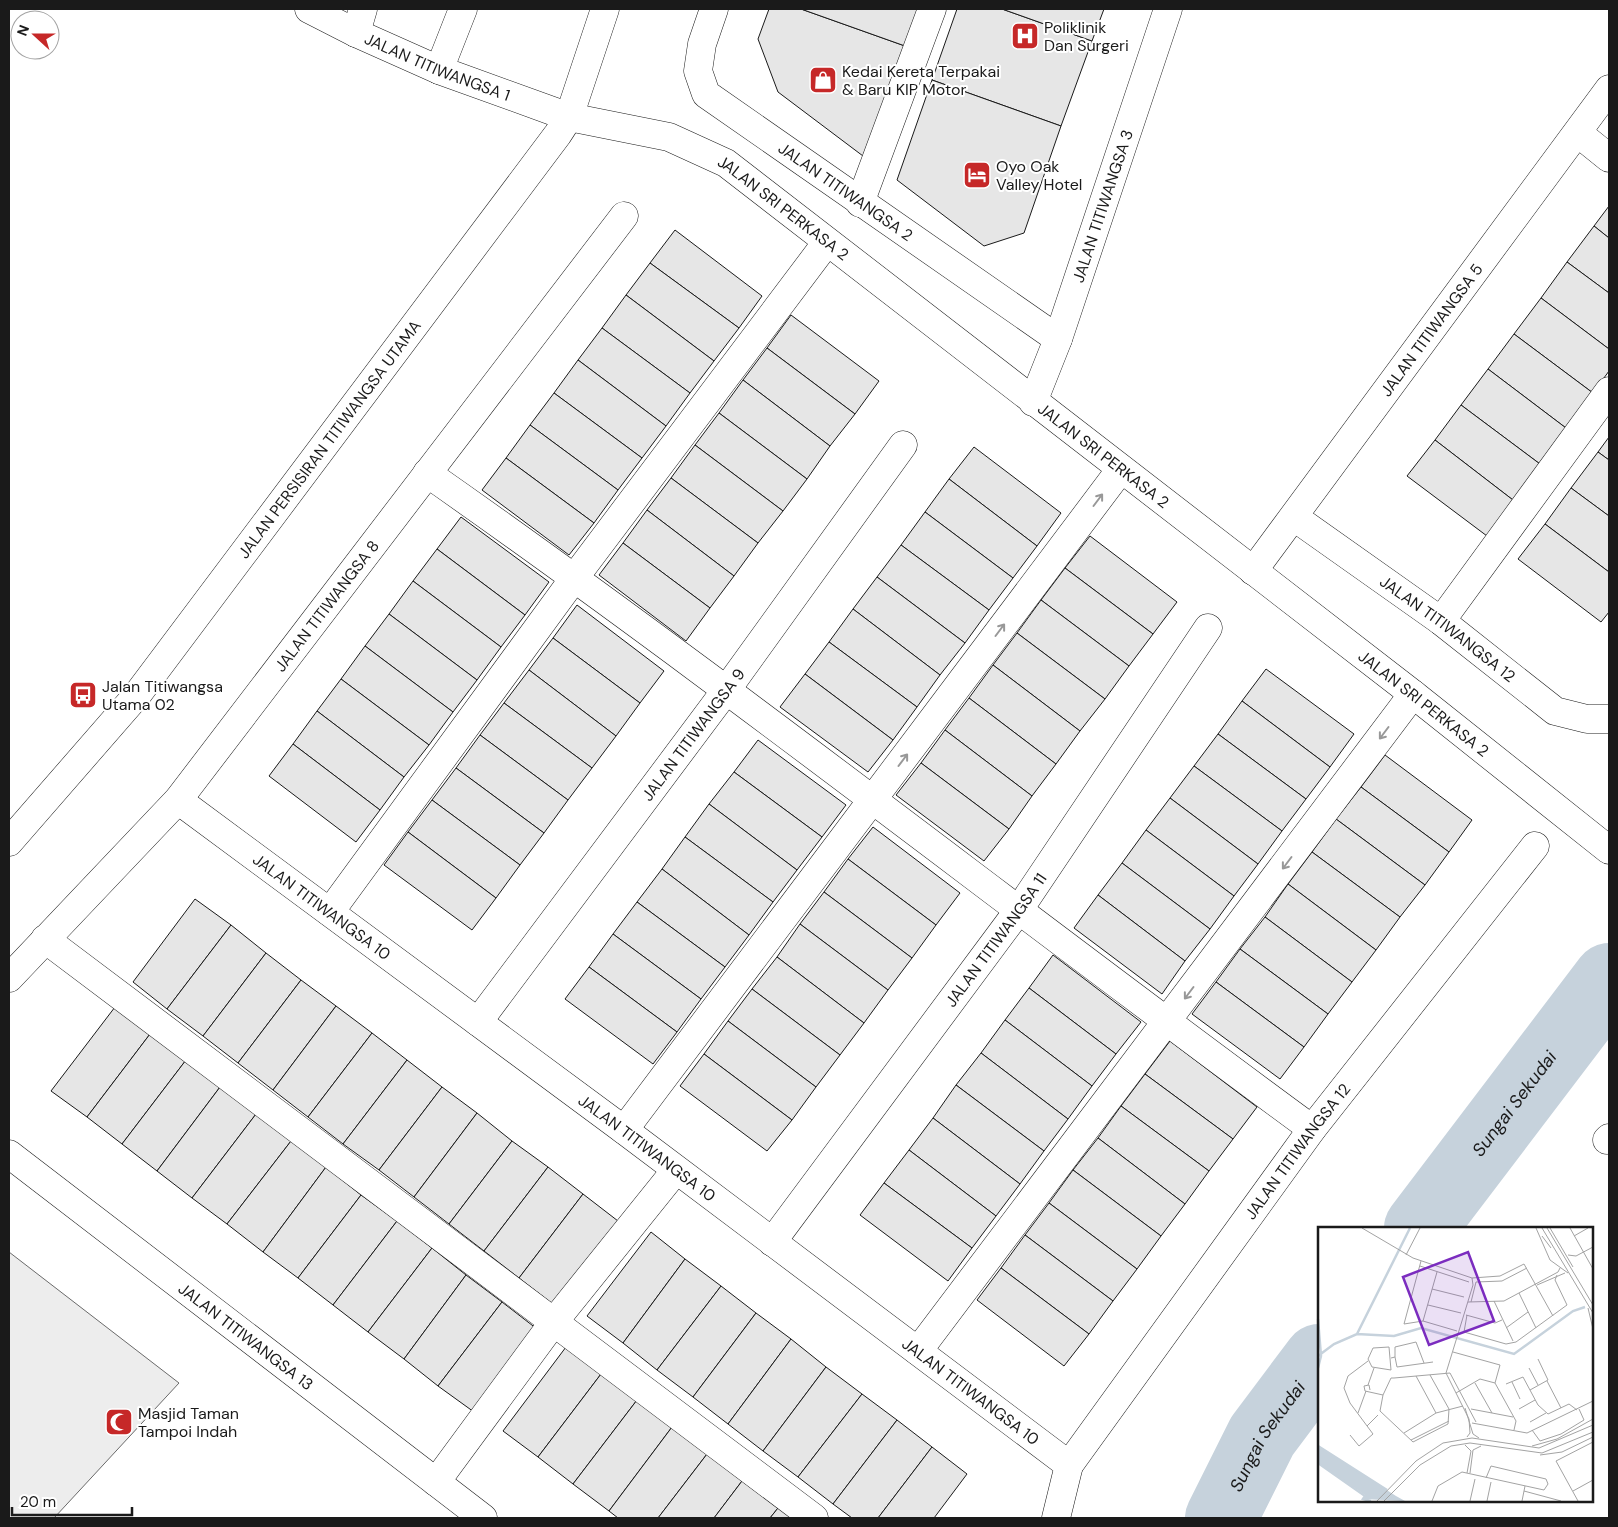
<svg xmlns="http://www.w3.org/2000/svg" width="1618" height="1527" font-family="'DM Sans',sans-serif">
  <rect width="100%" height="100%" fill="#fff"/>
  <!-- parking -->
  <polygon fill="#ededed" stroke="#6a6a6a" points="9,1252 179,1383 54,1518 9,1518"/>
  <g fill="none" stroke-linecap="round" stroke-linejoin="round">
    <!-- river -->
    <g stroke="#c6d2dc" stroke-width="72">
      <path id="s1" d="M1420,1228L1609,979"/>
      <path id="s2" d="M1221,1518L1262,1436L1319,1360"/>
    </g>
  </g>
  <!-- building -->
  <g fill="#e6e6e6" stroke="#1a1a1a">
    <polygon points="769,9 801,9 905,46 863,156 778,92 758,39"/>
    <polygon points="801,9 918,9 905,46"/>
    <polygon points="957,9 1002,9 1092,41 1061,126 932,80"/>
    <polygon points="1002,9 1104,9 1092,41"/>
    <polygon points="932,80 1061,126 1024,233 984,246 897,180"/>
    <polygon points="1609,206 1609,238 1594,226"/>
    <polygon points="1594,226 1609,238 1609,293 1567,262"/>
    <polygon points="675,230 762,296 739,328 650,263"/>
    <polygon points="1567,262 1609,293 1609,349 1541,298"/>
    <polygon points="650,263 739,328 714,361 626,295"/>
    <polygon points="626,295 714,361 690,393 602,328"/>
    <polygon points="1541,298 1609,349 1609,371 1593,393 1514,334"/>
    <polygon points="791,315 879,381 855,414 767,348"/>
    <polygon points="602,328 690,393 666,426 578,360"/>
    <polygon points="1514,334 1593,393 1566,428 1488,369"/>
    <polygon points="767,348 855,414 830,446 743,380"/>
    <polygon points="578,360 666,426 642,458 554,393"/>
    <polygon points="1488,369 1566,428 1540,464 1461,405"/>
    <polygon points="743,380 830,446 807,479 719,413"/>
    <polygon points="554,393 642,458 618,490 530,425"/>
    <polygon points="1461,405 1540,464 1513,500 1435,440"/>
    <polygon points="719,413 807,479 783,511 695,445"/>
    <polygon points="530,425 618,490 594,523 506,458"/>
    <polygon points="1609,437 1609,460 1598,452"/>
    <polygon points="1435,440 1513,500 1487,536 1407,476"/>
    <polygon points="695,445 783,511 758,543 671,478"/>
    <polygon points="974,447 1061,513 1037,546 949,479"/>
    <polygon points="1598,452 1609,460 1609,516 1571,488"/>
    <polygon points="506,458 594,523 569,555 482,490"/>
    <polygon points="671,478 758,543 734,576 647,510"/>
    <polygon points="949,479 1037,546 1013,578 925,512"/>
    <polygon points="1571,488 1609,516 1609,572 1545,524"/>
    <polygon points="647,510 734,576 710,608 623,543"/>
    <polygon points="925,512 1013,578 989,610 901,545"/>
    <polygon points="461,517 549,582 525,615 437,549"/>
    <polygon points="1545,524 1609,572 1609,612 1601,622 1518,559"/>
    <polygon points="1090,536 1177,602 1153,634 1065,568"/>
    <polygon points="623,543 710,608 686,641 599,575"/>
    <polygon points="901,545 989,610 965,643 877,577"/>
    <polygon points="437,549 525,615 501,647 413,581"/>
    <polygon points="1065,568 1153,634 1129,666 1041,600"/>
    <polygon points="877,577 965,643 940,675 853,609"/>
    <polygon points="413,581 501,647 477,680 389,614"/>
    <polygon points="1041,600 1129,666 1105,699 1017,633"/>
    <polygon points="577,605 664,671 640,703 553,638"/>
    <polygon points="853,609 940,675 917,707 829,642"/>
    <polygon points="389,614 477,680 453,712 365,646"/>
    <polygon points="1017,633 1105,699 1080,731 993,665"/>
    <polygon points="553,638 640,703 616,736 529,670"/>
    <polygon points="829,642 917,707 893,740 805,674"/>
    <polygon points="365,646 453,712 429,745 341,679"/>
    <polygon points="993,665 1080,731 1056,764 969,698"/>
    <polygon points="1266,669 1354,734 1330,767 1242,701"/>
    <polygon points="529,670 616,736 592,768 504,703"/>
    <polygon points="805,674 893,740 868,772 780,707"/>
    <polygon points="341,679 429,745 404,777 317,711"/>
    <polygon points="969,698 1056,764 1032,796 945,730"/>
    <polygon points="1242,701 1330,767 1306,799 1218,734"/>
    <polygon points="504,703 592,768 568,800 480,735"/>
    <polygon points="317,711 404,777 380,810 293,744"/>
    <polygon points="945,730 1032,796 1009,829 921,763"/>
    <polygon points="1218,734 1306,799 1282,831 1194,766"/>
    <polygon points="480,735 568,800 544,833 456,768"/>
    <polygon points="758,740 846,805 822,837 734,772"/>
    <polygon points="293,744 380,810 356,842 269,776"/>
    <polygon points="1385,755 1472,820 1449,852 1361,787"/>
    <polygon points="921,763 1009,829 984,861 896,795"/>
    <polygon points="1194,766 1282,831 1258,864 1170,798"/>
    <polygon points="456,768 544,833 520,865 432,800"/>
    <polygon points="734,772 822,837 797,870 709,804"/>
    <polygon points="1361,787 1449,852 1425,885 1336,819"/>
    <polygon points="1170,798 1258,864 1234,896 1146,830"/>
    <polygon points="432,800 520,865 496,898 408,832"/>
    <polygon points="709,804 797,870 773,902 685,837"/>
    <polygon points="1336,819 1425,885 1400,917 1312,852"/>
    <polygon points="873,827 960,893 936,925 848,859"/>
    <polygon points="1146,830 1234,896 1210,929 1122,863"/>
    <polygon points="408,832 496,898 472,930 384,865"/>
    <polygon points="685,837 773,902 749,935 662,869"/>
    <polygon points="1312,852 1400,917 1376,950 1288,884"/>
    <polygon points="848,859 936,925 912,958 824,892"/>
    <polygon points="1122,863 1210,929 1185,961 1098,895"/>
    <polygon points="662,869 749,935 725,967 637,902"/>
    <polygon points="1288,884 1376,950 1352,982 1265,917"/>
    <polygon points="824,892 912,958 888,990 800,924"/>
    <polygon points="1098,895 1185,961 1162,994 1074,928"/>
    <polygon points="195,899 231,925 167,1009 133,982"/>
    <polygon points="637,902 725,967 701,999 613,934"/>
    <polygon points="1265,917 1352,982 1328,1014 1240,949"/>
    <polygon points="800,924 888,990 864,1023 777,957"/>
    <polygon points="231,925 266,953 203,1036 167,1009"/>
    <polygon points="613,934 701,999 677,1032 589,967"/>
    <polygon points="1240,949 1328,1014 1304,1047 1216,982"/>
    <polygon points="266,953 301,980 238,1063 203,1036"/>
    <polygon points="1053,955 1141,1022 1116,1054 1029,988"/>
    <polygon points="777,957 864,1023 840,1055 752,989"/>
    <polygon points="589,967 677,1032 653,1064 565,999"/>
    <polygon points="301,980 336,1006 273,1090 238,1063"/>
    <polygon points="1216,982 1304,1047 1280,1079 1192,1014"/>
    <polygon points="1029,988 1116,1054 1092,1086 1005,1020"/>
    <polygon points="752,989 840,1055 816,1087 728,1021"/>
    <polygon points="336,1006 372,1033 308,1117 273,1090"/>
    <polygon points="115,1007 150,1034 87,1117 51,1091"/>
    <polygon points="1005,1020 1092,1086 1068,1119 981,1053"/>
    <polygon points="728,1021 816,1087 792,1120 704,1054"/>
    <polygon points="372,1033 407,1060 343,1144 308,1117"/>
    <polygon points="150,1034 186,1060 122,1144 87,1117"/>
    <polygon points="1170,1041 1257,1107 1233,1139 1145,1074"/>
    <polygon points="981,1053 1068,1119 1044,1151 956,1085"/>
    <polygon points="704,1054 792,1120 767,1151 680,1086"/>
    <polygon points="186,1060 220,1087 157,1171 122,1144"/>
    <polygon points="407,1060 442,1087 379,1170 343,1144"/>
    <polygon points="1145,1074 1233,1139 1209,1171 1121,1106"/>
    <polygon points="956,1085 1044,1151 1020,1184 933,1118"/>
    <polygon points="220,1087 256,1114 192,1198 157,1171"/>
    <polygon points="442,1087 477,1113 414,1197 379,1170"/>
    <polygon points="1121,1106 1209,1171 1185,1204 1098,1138"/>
    <polygon points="477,1113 512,1141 449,1224 414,1197"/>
    <polygon points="256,1114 291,1141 227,1224 192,1198"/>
    <polygon points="933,1118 1020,1184 996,1216 909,1150"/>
    <polygon points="1098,1138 1185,1204 1161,1236 1073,1170"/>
    <polygon points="291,1141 326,1167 263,1252 227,1224"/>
    <polygon points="512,1141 548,1167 484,1251 449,1224"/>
    <polygon points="909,1150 996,1216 972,1248 884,1183"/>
    <polygon points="326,1167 361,1195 298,1278 263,1252"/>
    <polygon points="548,1167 583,1194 519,1278 484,1251"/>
    <polygon points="1073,1170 1161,1236 1137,1269 1049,1203"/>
    <polygon points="884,1183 972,1248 948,1281 860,1215"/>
    <polygon points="583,1194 618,1221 554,1305 519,1278"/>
    <polygon points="361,1195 397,1221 333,1305 298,1278"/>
    <polygon points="1049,1203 1137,1269 1113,1301 1025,1235"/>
    <polygon points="397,1221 432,1248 368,1332 333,1305"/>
    <polygon points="651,1232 685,1259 623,1343 587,1316"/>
    <polygon points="1025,1235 1113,1301 1089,1334 1001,1268"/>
    <polygon points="432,1248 466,1275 404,1359 368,1332"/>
    <polygon points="685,1259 721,1286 657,1370 623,1343"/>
    <polygon points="1001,1268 1089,1334 1064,1366 977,1300"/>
    <polygon points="466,1275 502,1302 438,1386 404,1359"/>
    <polygon points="721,1286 756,1313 693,1397 657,1370"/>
    <polygon points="502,1302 537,1329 474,1412 438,1386"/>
    <polygon points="756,1313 791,1339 728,1424 693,1397"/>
    <polygon points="791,1339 826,1367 763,1451 728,1424"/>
    <polygon points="566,1347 601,1374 538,1457 503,1431"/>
    <polygon points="826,1367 862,1394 798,1477 763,1451"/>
    <polygon points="601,1374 637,1400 573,1484 538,1457"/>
    <polygon points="862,1394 897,1420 833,1504 798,1477"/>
    <polygon points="637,1400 672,1427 609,1511 573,1484"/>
    <polygon points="897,1420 932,1447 878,1518 852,1518 833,1504"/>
    <polygon points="672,1427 707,1454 658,1518 618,1518 609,1511"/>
    <polygon points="932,1447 967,1474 934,1518 878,1518"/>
    <polygon points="707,1454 742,1481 714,1518 658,1518"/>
    <polygon points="742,1481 778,1508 770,1518 714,1518"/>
    <polygon points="778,1508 792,1518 770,1518"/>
  </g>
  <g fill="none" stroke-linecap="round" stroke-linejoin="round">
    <!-- minor casing -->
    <g stroke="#1a1a1a" stroke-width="29">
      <g id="minor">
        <path id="s3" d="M309,9L356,33L439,70L569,117L669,137L726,163L1413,694L1609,850"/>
        <path id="s4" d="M714,9L702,44L698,71L706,94L1058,339"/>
        <polyline points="356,33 363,9"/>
        <polyline points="439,70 463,9"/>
        <polyline points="1578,133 1609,158"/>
        <polyline points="860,203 932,9"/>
        <path id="s5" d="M1033,402L1058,339L1168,9"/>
        <path d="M427,473C728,684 1016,912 1312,1129"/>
        <path id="s6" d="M1294,517L1441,621L1555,711L1587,719H1609"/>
        <path id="s7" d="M1253,571L1609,89"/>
        <polyline points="1441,621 1609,391"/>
        <path id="s8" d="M178,800L624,1130L1069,1465L1056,1518"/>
        <path id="s9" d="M9,842L137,695L558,134L569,117L605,9"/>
        <polyline points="330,912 575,577 827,242"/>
        <polyline points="45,939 814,1518"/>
        <path id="s10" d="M9,978L178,800L624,216"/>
        <path id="s11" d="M478,1022L727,689L903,445"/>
        <polyline points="624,1130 1121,469"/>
        <polyline points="1607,1140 1609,1138"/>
        <path id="s12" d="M9,1154L483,1518"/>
        <path id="s13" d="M772,1242L1018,911L1208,628"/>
        <polyline points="918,1351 1413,694"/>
        <path id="s14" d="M1069,1465L1312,1129L1535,846"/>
        <polyline points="436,1482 553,1323 676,1170"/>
      </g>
    </g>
    <!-- minor -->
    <use href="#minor" stroke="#fff" stroke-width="28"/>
  </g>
  <!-- one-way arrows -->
  <defs><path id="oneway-shaft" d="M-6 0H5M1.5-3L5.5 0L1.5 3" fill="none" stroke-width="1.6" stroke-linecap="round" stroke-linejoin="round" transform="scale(1.25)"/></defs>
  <g stroke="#989898">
    <use href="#oneway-shaft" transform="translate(1098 500) rotate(-53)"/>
    <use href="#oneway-shaft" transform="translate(1000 630) rotate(-53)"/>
    <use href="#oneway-shaft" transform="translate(1384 733) rotate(127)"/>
    <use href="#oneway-shaft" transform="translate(903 760) rotate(-53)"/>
    <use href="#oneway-shaft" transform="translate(1287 863) rotate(127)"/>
    <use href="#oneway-shaft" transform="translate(1189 993) rotate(127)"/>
  </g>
  <!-- icons -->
  <defs>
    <g id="hospital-square" transform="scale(1.4375)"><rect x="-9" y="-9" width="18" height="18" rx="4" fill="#c62828" stroke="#fff"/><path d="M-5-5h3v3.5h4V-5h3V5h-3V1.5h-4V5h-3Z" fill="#fff"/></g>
    <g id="shop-square" transform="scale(1.4375)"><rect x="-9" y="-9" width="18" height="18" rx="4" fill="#c62828" stroke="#fff"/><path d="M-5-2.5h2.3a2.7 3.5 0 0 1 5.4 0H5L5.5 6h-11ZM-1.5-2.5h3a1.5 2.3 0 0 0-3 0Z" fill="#fff"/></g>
    <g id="hotel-square" transform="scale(1.4375)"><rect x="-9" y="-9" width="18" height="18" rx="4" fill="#c62828" stroke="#fff"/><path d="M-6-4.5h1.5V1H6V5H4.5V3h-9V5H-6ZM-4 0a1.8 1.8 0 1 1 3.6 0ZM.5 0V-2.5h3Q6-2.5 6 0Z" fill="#fff"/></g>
    <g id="bus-square" transform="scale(1.4375)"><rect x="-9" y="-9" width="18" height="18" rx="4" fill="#c62828" stroke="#fff"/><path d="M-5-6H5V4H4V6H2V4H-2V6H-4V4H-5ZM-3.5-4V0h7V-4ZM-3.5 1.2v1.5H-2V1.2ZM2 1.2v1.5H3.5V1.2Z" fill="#fff"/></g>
    <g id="mosque-square" transform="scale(1.4375)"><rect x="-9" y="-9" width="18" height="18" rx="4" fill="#c62828" stroke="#fff"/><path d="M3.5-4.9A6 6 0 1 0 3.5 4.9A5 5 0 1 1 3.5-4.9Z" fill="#fff"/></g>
  </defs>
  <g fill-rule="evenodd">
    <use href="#hospital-square" x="1025" y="36"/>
    <use href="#shop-square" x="823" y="80"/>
    <use href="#hotel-square" x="977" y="175"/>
    <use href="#bus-square" x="83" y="695"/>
    <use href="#mosque-square" x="119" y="1422"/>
  </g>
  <g text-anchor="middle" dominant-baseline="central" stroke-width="4" stroke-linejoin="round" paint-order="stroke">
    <!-- poi labels -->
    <g font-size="16" fill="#1a1a1a" stroke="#fff" text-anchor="start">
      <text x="1044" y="27">Poliklinik<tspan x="1044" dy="18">Dan Surgeri</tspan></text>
      <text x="842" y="71">Kedai Kereta Terpakai<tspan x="842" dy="18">&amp; Baru KIP Motor</tspan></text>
      <text x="996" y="166">Oyo Oak<tspan x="996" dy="18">Valley Hotel</tspan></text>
      <text x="102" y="686">Jalan Titiwangsa<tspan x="102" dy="18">Utama 02</tspan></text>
      <text x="138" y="1413">Masjid Taman<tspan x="138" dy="18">Tampoi Indah</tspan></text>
    </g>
    <!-- street labels -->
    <g font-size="16" fill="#1a1a1a" stroke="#fff">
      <text stroke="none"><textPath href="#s3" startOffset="141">JALAN TITIWANGSA 1</textPath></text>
      <text stroke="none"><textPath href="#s4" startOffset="259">JALAN TITIWANGSA 2</textPath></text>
      <text stroke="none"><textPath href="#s5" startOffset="208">JALAN TITIWANGSA 3</textPath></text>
      <text stroke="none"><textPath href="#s3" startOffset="519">JALAN SRI PERKASA 2</textPath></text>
      <text stroke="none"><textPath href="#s7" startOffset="300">JALAN TITIWANGSA 5</textPath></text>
      <text stroke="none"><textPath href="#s9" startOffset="515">JALAN PERSISIRAN TITIWANGSA UTAMA</textPath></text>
      <text stroke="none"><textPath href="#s3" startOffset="924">JALAN SRI PERKASA 2</textPath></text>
      <text stroke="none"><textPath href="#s10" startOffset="490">JALAN TITIWANGSA 8</textPath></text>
      <text stroke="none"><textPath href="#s6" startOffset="190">JALAN TITIWANGSA 12</textPath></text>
      <text stroke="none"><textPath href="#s3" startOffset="1329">JALAN SRI PERKASA 2</textPath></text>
      <text stroke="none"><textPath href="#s11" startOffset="359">JALAN TITIWANGSA 9</textPath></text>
      <text stroke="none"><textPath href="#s8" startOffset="179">JALAN TITIWANGSA 10</textPath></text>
      <text stroke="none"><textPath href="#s13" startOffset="376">JALAN TITIWANGSA 11</textPath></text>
      <text stroke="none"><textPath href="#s8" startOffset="584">JALAN TITIWANGSA 10</textPath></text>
      <text stroke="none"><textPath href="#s14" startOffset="388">JALAN TITIWANGSA 12</textPath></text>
      <text stroke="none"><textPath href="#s12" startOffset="299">JALAN TITIWANGSA 13</textPath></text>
      <text stroke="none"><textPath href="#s8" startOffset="989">JALAN TITIWANGSA 10</textPath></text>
    </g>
    <!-- water labels -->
    <g font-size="18" font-style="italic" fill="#1a1a1a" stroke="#fff">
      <text stroke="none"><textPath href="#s1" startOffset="156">Sungai Sekudai</textPath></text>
      <text stroke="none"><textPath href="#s2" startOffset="94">Sungai Sekudai</textPath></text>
    </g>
  </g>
  <!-- overview -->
  <g transform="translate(1318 1227)">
    <rect width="275" height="275" fill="#fff"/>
    <path d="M0,219L78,269L87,274L45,272L47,268L0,236Z" fill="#c6d2dc"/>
    <path fill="none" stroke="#c6d2dc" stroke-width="2.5" d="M0,92L3,129L0,141M39,107L92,1M0,129L16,117L39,107L76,109L103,101L196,127L255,84L267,80M0,219L69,263M0,236L47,269L45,272L53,274"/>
    <path fill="none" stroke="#a3a3a3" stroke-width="1" d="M44,1L95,31L154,51L182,49L206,37L235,89M218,1L232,33L250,46M224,1L275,86M229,1L275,78M232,1L255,40M252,1L275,42M224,9L233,21M256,9L270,1M88,28L102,1M250,28L258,29L275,20M103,34L86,97L105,94L119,45M102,39L151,55M219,58L247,46M114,62L146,70M201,66L218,101M176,74L195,114M150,75L186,74L240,45L242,41M153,75L158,55L184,54L209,41M110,78L143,86M270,81L275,102M148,88L177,96L184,93M149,88L146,105L188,117L198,115L249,78L237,53L239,48M105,94L139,104M188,101L210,85M55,121L71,120L73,143L54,140L50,132ZM135,125L182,138L177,156L198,194L196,203M77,130L79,140L115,135M73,131L77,130V120L98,115L106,136M211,141L220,158M112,148L131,182L130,197L95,215L62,184L65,168L73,151H76L132,146L158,195M98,149L118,186M229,154L243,181M194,155L202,172M157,156L174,186M188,157L205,150L220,178L230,187L251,177L259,183M50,158L56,141M52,163L51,158L46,159L47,164L65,168M212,163L230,153L220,132M138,166L162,152L177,156M147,181L155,207L161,211M153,182L195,190M201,182L217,173M40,186L48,164M212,195L228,186M154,196L209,206L275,174M49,199L60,188M214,203L222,214L243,207L266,193L261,182M86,206L118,186L145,179M32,208L41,219L55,207L32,176L26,161L30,149L50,134M149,210L152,206L151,192L128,146L155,58L154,51M93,213L131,194M147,218L153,224L149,246M214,219L239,212L275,192M222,228L244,225L275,210M152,246L155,223L163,219M206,264L243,274M255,264L275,253M59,274L98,234L125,216L154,211L221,221L275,198M66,274L102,238L133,219L152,216L224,226L275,205M114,274L120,259L144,245L226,263L230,257L228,252L173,239L168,251M152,274L157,252M169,274L173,255M204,274L207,259M260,274L238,234L275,215"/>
    <path fill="#7b2cbf" fill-opacity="0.15" stroke="#7b2cbf" stroke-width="2.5" d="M150,25L176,94L111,118L85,50Z"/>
    <rect width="275" height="275" fill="none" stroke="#1a1a1a" stroke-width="2.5"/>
  </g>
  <!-- border -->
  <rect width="1618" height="1527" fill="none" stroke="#1a1a1a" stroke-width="20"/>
  <!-- north arrow -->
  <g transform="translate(35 35) rotate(291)"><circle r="24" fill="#ffffff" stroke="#a3a3a3"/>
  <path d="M0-4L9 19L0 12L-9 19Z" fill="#c62828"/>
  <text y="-8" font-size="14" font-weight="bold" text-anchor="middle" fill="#1a1a1a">N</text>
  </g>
  <!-- scale -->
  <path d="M12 1507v8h120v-8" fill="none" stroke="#1a1a1a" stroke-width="2.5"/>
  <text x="20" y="1507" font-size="15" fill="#1a1a1a" stroke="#ffffff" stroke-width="4" paint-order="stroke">20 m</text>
</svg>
